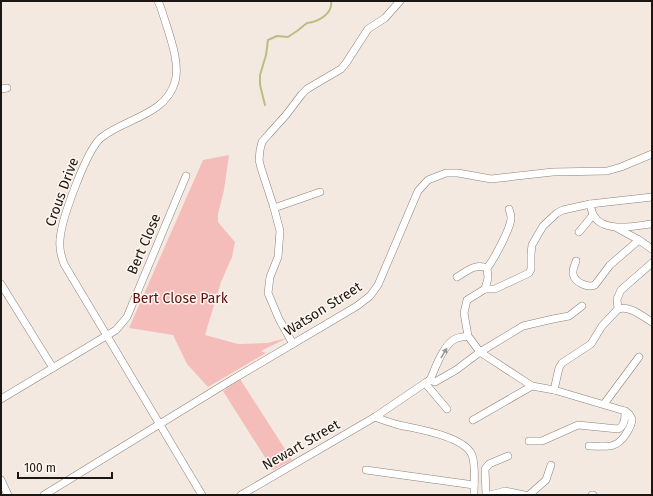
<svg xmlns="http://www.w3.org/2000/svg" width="653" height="496" font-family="'Fira Sans',sans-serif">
  <rect width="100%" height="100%" fill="#f3e9e0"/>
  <!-- green -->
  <g fill="#f5bdba">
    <polygon points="229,155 224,190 218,214 218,222 235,242 232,257 221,282 205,335 238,344 267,343 287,338 261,351 266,353 208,387 187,364 173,335 129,328 203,160"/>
    <polygon points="240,379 292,460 273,470 223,391"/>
  </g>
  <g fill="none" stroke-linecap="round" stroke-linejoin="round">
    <!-- stream -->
    <path stroke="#babe80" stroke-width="2" d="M265,105L260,85V75L266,55L268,40L277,36L288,37L297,31L307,23C318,22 333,14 331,1"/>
    <!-- street casing -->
    <g stroke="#8b8279" stroke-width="8">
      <g id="street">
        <path d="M158,1L161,8C167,29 181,61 175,82C165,115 127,118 102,137C87,148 61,220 60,240C59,248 61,256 64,264L202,495"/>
        <polyline points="1,89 7,88"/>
        <path d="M590,204C591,208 592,213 594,216C604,233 635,226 651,224"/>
        <polyline points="274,208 320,192"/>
        <polyline points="617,228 639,240 652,249"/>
        <polyline points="579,232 593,215"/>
        <path d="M576,261C575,265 572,270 573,274C575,283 588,288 595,285L610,265L639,240"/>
        <path d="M487,268C493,261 511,228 511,218C511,215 510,212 509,209"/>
        <path d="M457,277C467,271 476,263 487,268L488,278L485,289"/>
        <polyline points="1,284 53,368"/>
        <path d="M618,309C629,305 642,316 652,322"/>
        <polyline points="293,344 279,319 268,293 270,277 278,257 280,231 274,208 261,168 259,160 260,150 262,142 268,135 286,115 302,94 307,89 341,69 346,63 368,29 385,18 400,1"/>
        <path d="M430,380C435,369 443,345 455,339C459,337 464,337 468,336"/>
        <polyline points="425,383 447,409"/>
        <polyline points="554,390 532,386 480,352 468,336 464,313 467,300 485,289 495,289 529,273 531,269 531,254 532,245 543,226 557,213 563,210 590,204 652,197"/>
        <polyline points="1,399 116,330 127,317 186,176"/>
        <polyline points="604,404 639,357"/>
        <path d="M375,417C383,420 391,423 399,425C417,429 464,436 472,455C476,466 474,483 474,495"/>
        <polyline points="473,420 532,386"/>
        <path d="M529,441H542L578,425L618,429C625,426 625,418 625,411"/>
        <path d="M589,446C606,446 616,450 626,434C629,429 632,425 632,419L629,414L625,411L554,390L559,368L562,363L591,344L602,326L618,309L617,299L621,290L652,263"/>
        <polyline points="366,470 474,485"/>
        <polyline points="1,480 8,495"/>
        <polyline points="44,495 230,381 357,306 370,296 378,285 418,191 428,180 446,173 458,173 491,179 553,172 607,171 621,167 652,154"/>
        <polyline points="241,495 375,417 425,383 430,380 435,382 456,370 480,352 523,326 553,319 569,316 582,306"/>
        <polyline points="486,495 485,469 489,464 508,456"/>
        <polyline points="490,495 505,491 524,495"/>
        <polyline points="529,495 546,480 551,465"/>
        <polyline points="592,495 593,495"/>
      </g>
    </g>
    <!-- street -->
    <use href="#street" stroke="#fff" stroke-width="7"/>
  </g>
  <!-- one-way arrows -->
  <defs><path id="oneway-solid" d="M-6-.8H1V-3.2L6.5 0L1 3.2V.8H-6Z"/></defs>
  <use fill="#989795" href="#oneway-solid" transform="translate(444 353) rotate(-59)"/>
  <g text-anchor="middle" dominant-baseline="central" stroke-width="3" stroke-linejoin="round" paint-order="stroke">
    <!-- street labels -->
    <g font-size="14" fill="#1b1714" stroke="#fff7ef">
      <text transform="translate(62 192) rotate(-70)">Crous Drive</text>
      <text transform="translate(144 244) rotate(-67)">Bert Close</text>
      <text transform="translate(323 309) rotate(-32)">Watson Street</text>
      <text transform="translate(301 445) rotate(-30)">Newart Street</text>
    </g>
    <!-- park labels -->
    <g font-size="14" fill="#5e0e14" stroke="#fff7ef">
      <text x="180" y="298">Bert Close Park</text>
    </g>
  </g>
  <!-- border -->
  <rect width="653" height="496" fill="none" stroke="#1b1714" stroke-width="4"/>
  <!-- scale -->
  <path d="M18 472v6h94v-6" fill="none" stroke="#1b1714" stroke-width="2"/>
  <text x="24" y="472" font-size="12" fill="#1b1714" stroke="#fff7ef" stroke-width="3" paint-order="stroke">100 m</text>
</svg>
